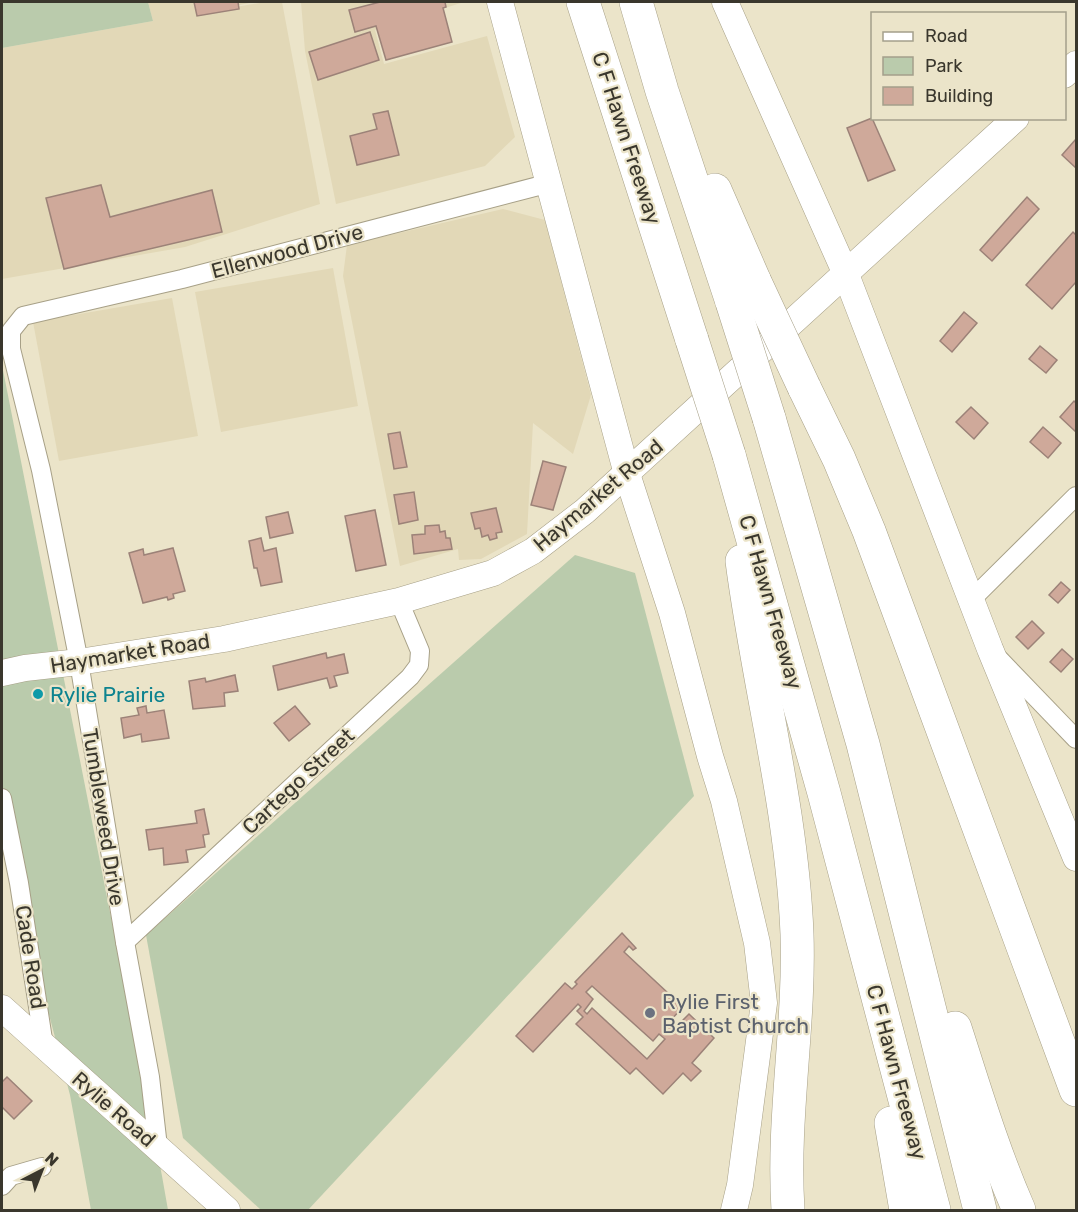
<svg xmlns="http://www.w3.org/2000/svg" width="1078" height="1212" font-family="Rubik,sans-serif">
  <rect width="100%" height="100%" fill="#ebe4c9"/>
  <!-- built -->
  <g fill="#e2d8b7">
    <polygon points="148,2 254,2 201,13 265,2 282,2 320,204 185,247 2,279 2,48 153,21"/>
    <polygon points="301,2 464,2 375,30 384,64 487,36 515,137 485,166 336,204 305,51"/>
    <polygon points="503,209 545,220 591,395 573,454 533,423 527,534 481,559 459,560 458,549 400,566 343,276 347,245"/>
    <polygon points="333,268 358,406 221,432 195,292"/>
    <polygon points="172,298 198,436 59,461 33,322"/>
  </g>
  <!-- green -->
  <g fill="#bacbac">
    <polygon points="2,2 148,2 153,21 2,48"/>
    <polygon points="2,365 162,1176 168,1210 91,1210 70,1095 2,834"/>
    <polygon points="575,555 635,573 694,796 308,1210 261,1210 183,1138 146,935"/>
  </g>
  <!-- building -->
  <g fill="#cfa99a" stroke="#9c8278" stroke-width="1.5" fill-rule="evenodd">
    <polygon points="194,2 238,2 239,9 197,16"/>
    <polygon points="380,2 445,2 446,7 443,8 452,42 386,60 376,26 355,32 349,10"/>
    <polygon points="370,32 379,60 318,80 309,52"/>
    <polygon points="388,111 399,155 357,165 350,136 377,129 373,114"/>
    <polygon points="872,118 895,170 868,181 847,128"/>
    <polygon points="1076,139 1076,168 1062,155"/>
    <polygon points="101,185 110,217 212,190 222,232 64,269 46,198"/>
    <polygon points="1027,197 1039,209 992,261 980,250"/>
    <polygon points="1073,232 1076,235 1076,282 1052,309 1026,285"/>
    <polygon points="964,312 977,323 952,352 940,341"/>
    <polygon points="1040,346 1057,360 1046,373 1029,359"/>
    <polygon points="1074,401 1076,403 1076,432 1060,417"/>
    <polygon points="971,407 988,423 974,439 956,422"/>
    <polygon points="1043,427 1061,443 1048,458 1030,442"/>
    <polygon points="400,432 407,467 394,469 388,434"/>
    <polygon points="543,461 566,467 553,510 531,505"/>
    <polygon points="414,492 418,520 399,524 394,495"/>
    <polygon points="496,508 502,532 496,533 497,538 490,540 488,535 482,537 480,528 475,529 471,513"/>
    <polygon points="375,510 386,565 356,571 345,516"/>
    <polygon points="288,512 293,533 270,538 266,517"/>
    <polygon points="439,525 440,532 445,531 446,538 450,538 452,549 414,554 412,535 425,534 425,526"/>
    <polygon points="261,538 264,551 276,548 282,582 261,586 257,568 254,568 249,541"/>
    <polygon points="173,548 185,591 173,594 174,598 168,600 167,597 143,603 129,553 143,549 144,555"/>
    <polygon points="1061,582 1070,590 1058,603 1049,595"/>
    <polygon points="1032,621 1044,633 1028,649 1016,637"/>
    <polygon points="1062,649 1073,659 1061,672 1050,662"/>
    <polygon points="326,653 327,658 344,654 348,673 334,676 337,686 330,688 327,678 278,690 273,666"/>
    <polygon points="235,675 238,691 224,693 225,706 193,709 189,681 205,678 206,682"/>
    <polygon points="146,706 147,713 164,710 169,738 142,742 141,734 124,738 121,718 139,715 137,708"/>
    <polygon points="295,706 310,724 289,741 274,723"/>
    <polygon points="204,809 209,834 203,835 205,847 186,850 188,862 164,865 163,848 149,850 146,830 197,823 195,811"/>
    <path d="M622,933L636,948L633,950L629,946L624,952L683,1007L669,1022L675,1028L689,1014L714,1038L692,1063L701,1071L691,1081L683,1073L663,1094L636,1068L630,1074L576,1024L583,1017L577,1011L581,1007L578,1004L533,1052L516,1036L565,983L572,989L577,984L575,982ZM592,986L653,1041L659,1034L665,1039L647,1059L592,1008L587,1014L584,1011L593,999L586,992Z"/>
    <polygon points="7,1077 32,1101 14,1119 2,1107 2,1082"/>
  </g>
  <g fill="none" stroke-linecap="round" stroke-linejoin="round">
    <!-- street casing -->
    <g stroke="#a7a087" stroke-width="20">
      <g id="street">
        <polyline points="971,600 1076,496"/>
        <polyline points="999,659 1076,739"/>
        <polyline points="2,798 19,883 44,1046"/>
        <polyline points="125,942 410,677 419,665 420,651 399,601"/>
        <polyline points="158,1147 150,1077 125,942 79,662 41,470 11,349 11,331 23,316 182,279 550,183"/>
        <polyline points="2,1186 11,1176 42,1167"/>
      </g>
    </g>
    <!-- secondary casing -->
    <g stroke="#a7a087" stroke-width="27">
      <g id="secondary">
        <polyline points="500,2 627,474 672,613 710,756 724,801 757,943 764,1003 740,1185 734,1210"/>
        <polyline points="725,2 845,272 990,649 1076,858"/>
        <polyline points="1064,75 1076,64"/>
        <polyline points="2,673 25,668 79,662 224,639 399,601 493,573 533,551 585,511 1016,118"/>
        <polyline points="2,1008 227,1210"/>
      </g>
    </g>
    <!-- highway casing -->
    <g stroke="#a7a087" stroke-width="34">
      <g id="highway">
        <polyline points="583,2 692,340"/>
        <polyline points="636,2 662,91 732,302"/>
        <polyline points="715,190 755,282"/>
        <polyline points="804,387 839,459 869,531 1076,1090"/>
        <polyline points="769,418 863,744 980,1210"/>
        <polyline points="729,455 824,793 934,1210"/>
        <path d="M742,561C758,685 792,808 797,934C800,1026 782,1118 788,1210"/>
        <path d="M955,1028C975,1090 993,1151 1019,1210"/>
        <polyline points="891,1123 906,1210"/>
      </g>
    </g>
    <!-- street -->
    <use href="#street" stroke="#fff" stroke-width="18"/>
    <!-- secondary -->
    <use href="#secondary" stroke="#fff" stroke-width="26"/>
    <!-- highway -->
    <use href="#highway" stroke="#fff" stroke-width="33"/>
    <!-- highway-bridge casing -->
    <g stroke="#a7a087" stroke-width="34" stroke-linecap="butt">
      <g id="highway-bridge">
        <polyline points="755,282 804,387"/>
        <polyline points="732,302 769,418"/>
        <polyline points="692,340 729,455"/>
      </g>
    </g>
    <!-- highway-bridge -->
    <use href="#highway-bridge" stroke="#fff" stroke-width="33"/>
  </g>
  <!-- markers -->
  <circle fill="#0f9aa8" stroke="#ebe4c9" stroke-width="2" cx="38" cy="694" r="6"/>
  <circle fill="#6b7280" stroke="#ebe4c9" stroke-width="2" cx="650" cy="1013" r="6"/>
  <g text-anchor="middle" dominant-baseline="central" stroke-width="4.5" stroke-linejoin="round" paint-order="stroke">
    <!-- street labels -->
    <g font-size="21" fill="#3a372d" stroke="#ebe4c9">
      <text transform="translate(627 138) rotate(72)">C F Hawn Freeway</text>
      <text transform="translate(287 251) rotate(-15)">Ellenwood Drive</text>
      <text transform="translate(598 495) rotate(-40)">Haymarket Road</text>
      <text transform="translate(771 602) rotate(74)">C F Hawn Freeway</text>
      <text transform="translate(130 653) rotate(-9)">Haymarket Road</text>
      <text transform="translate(298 781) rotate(-43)">Cartego Street</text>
      <text transform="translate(104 817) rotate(81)">Tumbleweed Drive</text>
      <text transform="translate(31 957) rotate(81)">Cade Road</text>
      <text transform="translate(897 1072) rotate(75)">C F Hawn Freeway</text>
      <text transform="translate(114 1109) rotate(41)">Rylie Road</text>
    </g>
    <!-- culture labels -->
    <g font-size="21" fill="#0d838f" stroke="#ebe4c9" text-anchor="start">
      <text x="50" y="694">Rylie Prairie</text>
    </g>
    <!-- worship labels -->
    <g font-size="21" fill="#5b616d" stroke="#ebe4c9" text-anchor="start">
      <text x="662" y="1001">Rylie First<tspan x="662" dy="24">Baptist Church</tspan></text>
    </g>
  </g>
  <!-- border -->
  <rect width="1078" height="1212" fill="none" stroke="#3a372d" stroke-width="6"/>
  <!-- legend -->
  <rect x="871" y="12" width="195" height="108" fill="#ebe4c9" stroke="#a49f8b" stroke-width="1.5"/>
  <rect x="883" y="32" width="30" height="9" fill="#ffffff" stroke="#a49f8b" stroke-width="1.5"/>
  <text x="925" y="42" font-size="18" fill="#3a372d">Road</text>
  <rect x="883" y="57" width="30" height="18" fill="#bacbac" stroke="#a49f8b" stroke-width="1.5"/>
  <text x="925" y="72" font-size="18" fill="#3a372d">Park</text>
  <rect x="883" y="87" width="30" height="18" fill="#cfa99a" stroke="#a49f8b" stroke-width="1.5"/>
  <text x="925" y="102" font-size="18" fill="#3a372d">Building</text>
  <!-- north arrow -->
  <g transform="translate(42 1170) rotate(42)" stroke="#ebe4c9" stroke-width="4.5" paint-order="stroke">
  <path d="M0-4.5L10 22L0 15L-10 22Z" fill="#3a372d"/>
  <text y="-9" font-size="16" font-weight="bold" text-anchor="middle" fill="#3a372d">N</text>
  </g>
</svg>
